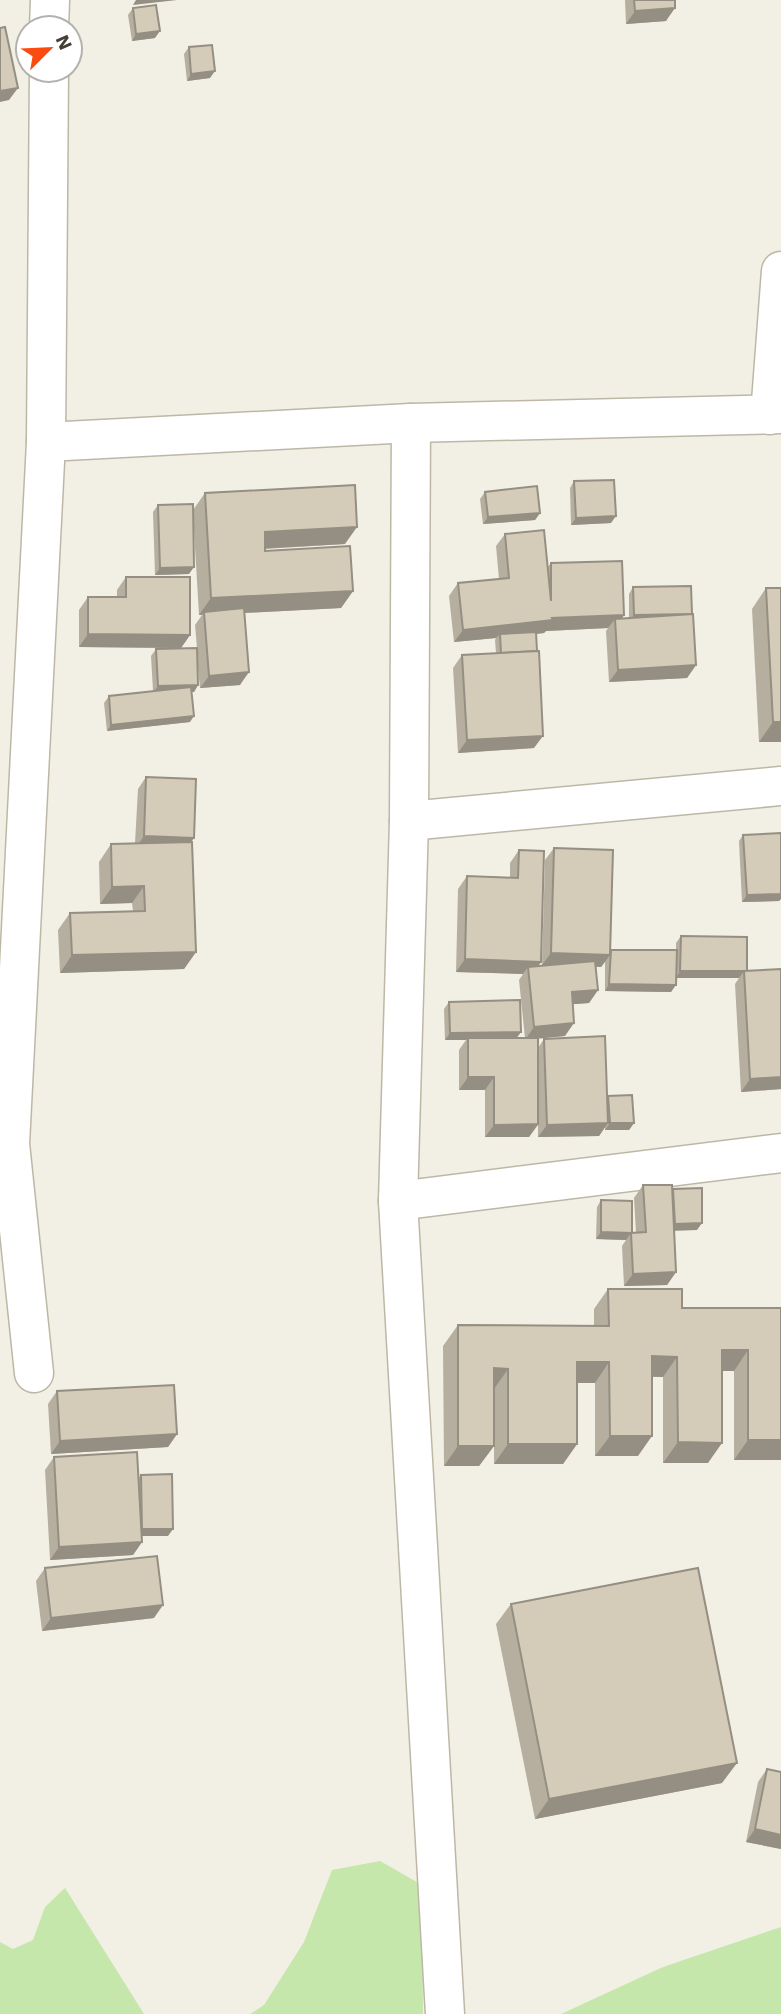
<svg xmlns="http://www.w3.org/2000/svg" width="781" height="2014" font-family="'Work Sans',sans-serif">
  <rect width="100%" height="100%" fill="#f2efe4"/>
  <!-- green -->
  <g fill="#c6e7ab">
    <polygon points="380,1861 422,1885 423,2014 250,2014 264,2005 304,1942 332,1870"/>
    <polygon points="65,1888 144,2014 0,2014 0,1942 13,1949 33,1940 45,1907"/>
    <polygon points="781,1927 781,2014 561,2014 663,1967"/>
  </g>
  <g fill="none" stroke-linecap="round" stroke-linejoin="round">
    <!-- street casing -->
    <g stroke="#bdb8a6" stroke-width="41">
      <g id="street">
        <polyline points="49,28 50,0"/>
        <polyline points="770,415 781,271"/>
        <polyline points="411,423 409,821 398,1201 445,2014"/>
        <polyline points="46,442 411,423 781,414"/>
        <polyline points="409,821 781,786"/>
        <polyline points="398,1201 781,1153"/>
        <polyline points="34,1373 10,1144 46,442 49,70"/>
      </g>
    </g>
    <!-- street -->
    <use href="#street" stroke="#fff" stroke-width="38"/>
  </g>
  <!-- wall -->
  <g fill="#b6af9f">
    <polygon points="625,0 675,0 666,21 626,24"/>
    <polygon points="133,8 155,38 132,41 128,15"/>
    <polygon points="189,47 210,78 187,81 184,54"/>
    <polygon points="574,481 611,523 571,525 570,488"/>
    <polygon points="485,492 540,513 535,520 483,524 480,499"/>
    <polygon points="205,493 345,544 265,549 265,551 353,591 341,608 244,613 240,685 200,688 197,659 198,685 194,692 192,692 190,722 107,731 104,703 109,696 153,691 151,656 156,649 197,648 195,625 202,615 199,615 193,513 189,574 155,575 153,512 158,505 193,510"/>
    <polygon points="505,534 547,568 551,563 624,615 622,618 629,618 629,594 633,587 691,614 696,665 687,678 609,682 606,631 608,628 546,631 544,633 536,634 534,748 458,753 453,668 462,655 496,653 495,640 496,638 454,642 449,596 458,583 499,579 496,546"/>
    <polygon points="126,577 190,635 181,648 79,647 79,610 88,597 117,597 117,590"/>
    <polygon points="766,588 781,742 759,742 752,609"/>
    <polygon points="146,777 192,842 196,952 184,969 60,973 58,930 70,913 133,911 132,903 100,904 99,862 111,844 135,843 138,789"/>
    <polygon points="781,833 781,899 779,901 742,902 739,841 743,835"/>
    <polygon points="554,848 611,950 676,950 676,943 681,936 747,971 781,969 781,1089 741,1092 735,984 739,978 676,978 671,992 605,991 605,962 601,967 596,967 598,990 589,1003 573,1004 565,1036 538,1038 538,1048 544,1039 607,1098 608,1096 634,1123 629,1130 605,1130 605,1127 599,1136 538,1137 538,1125 529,1137 485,1137 485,1090 459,1090 459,1050 466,1040 445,1040 444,1009 449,1002 517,1038 525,1038 519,980 523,974 456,972 458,889 467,876 510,877 510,863 519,850 541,962 538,966 542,965 545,860"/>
    <polygon points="643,1185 672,1191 673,1189 697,1230 674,1230 676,1272 667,1285 624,1286 622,1246 626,1240 596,1239 597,1207 601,1200 632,1233 636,1233 634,1198"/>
    <polygon points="608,1289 682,1308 781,1308 780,1460 734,1460 734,1371 722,1371 708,1463 663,1463 663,1377 652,1377 638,1456 595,1456 595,1383 577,1383 577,1444 563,1464 494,1464 494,1389 494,1446 479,1466 444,1466 443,1346 458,1325 594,1326 594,1309"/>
    <polygon points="57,1391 177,1434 168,1447 51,1454 48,1404"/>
    <polygon points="54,1457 138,1478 141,1475 168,1536 142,1536 142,1542 133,1555 50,1560 45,1470"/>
    <polygon points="45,1568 154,1618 42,1631 36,1581"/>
    <polygon points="511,1604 722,1783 535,1819 496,1624"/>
    <polygon points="767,1769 781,1849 746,1842 758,1782"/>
  </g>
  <!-- shaded-wall -->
  <g fill="#948f82">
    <polygon points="136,0 177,0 133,5"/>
    <polygon points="675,8 666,21 626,24 635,11"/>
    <polygon points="160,31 155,38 132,41 136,34"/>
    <polygon points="215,71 210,78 187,81 191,74"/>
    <polygon points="18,88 9,100 0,102 0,91"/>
    <polygon points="540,513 535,520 483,524 488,517"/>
    <polygon points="616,516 611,523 571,525 576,518"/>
    <polygon points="357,527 345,544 253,549 265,532"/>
    <polygon points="194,567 189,574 155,575 160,568"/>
    <polygon points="353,591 341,608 204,615 204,612 202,615 199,615 211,598"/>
    <polygon points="692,614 629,622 634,615"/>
    <polygon points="624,615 616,627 615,619 608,628 546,631 544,633 500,638 500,634 496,638 454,642 463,630 552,618"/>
    <polygon points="88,634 190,635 181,648 79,647"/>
    <polygon points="696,665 687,678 609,682 618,670"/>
    <polygon points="249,672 240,685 200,688 209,676"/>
    <polygon points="198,685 194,692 153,693 158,686"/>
    <polygon points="194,716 190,722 107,731 111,725"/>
    <polygon points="773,722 781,722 781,742 759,742"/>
    <polygon points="543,736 534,748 458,753 467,740"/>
    <polygon points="144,836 194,838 185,851 135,849"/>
    <polygon points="144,886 132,903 100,904 112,887"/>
    <polygon points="781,894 781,899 779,901 742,902 747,895"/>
    <polygon points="196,952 184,969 60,973 72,955"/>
    <polygon points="551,953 610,955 601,967 542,965"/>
    <polygon points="465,959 541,962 532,975 528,967 523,974 456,972"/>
    <polygon points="680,971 744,971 739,978 676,978"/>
    <polygon points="609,984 676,985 671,992 605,991"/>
    <polygon points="598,990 589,1003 563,1005 572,992"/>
    <polygon points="574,1023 565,1036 525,1040 534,1027"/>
    <polygon points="521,1032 516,1039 468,1038 466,1040 445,1040 450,1033"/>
    <polygon points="468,1077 494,1077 485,1090 459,1090"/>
    <polygon points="781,1077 781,1089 741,1092 750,1079"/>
    <polygon points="608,1123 599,1136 538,1137 547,1125"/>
    <polygon points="610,1123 634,1123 629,1130 605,1130"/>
    <polygon points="538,1124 529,1137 485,1137 494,1125"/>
    <polygon points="702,1223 697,1230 670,1231 675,1224"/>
    <polygon points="601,1232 631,1233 626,1240 596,1239"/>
    <polygon points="676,1272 667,1285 624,1286 633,1274"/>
    <polygon points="722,1350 748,1350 734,1371 708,1371"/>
    <polygon points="652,1356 677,1357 663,1377 638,1376"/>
    <polygon points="577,1362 609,1362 595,1383 563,1383"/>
    <polygon points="494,1368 508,1369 494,1389"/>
    <polygon points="177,1434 168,1447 51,1454 60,1441"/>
    <polygon points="610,1436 652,1436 638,1456 595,1456"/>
    <polygon points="748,1440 781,1440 781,1460 734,1460"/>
    <polygon points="678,1442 722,1443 708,1463 663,1463"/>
    <polygon points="508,1444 577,1444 563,1464 494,1464"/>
    <polygon points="458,1446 494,1446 479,1466 444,1466"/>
    <polygon points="142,1529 173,1529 168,1536 137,1536"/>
    <polygon points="142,1542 133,1555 50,1560 59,1547"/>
    <polygon points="163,1605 154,1618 42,1631 51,1618"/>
    <polygon points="737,1763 722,1783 535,1819 549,1799"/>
    <polygon points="755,1829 781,1835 781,1849 746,1842"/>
  </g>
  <!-- building -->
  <g fill="#d4ccb9" stroke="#948f82" stroke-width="2">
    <polygon points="634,0 675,0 675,8 635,11"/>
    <polygon points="156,5 160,31 136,34 133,8"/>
    <polygon points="5,27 18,88 0,91 0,28"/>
    <polygon points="212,45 215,71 191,74 189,47"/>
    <polygon points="614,480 616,516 576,518 574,481"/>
    <polygon points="355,485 357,527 265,532 265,551 350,546 353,591 211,598 205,493"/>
    <polygon points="537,486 540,513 488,517 485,492"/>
    <polygon points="193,504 194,567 160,568 158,505"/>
    <polygon points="544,530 551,601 551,563 622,561 624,615 552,618 553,620 463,630 458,583 509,578 505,534"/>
    <polygon points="126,577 190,577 190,635 88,634 88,597 126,597"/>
    <polygon points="691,586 692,614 634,615 633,587"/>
    <polygon points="766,588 781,588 781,722 773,722"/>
    <polygon points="244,608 249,672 209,676 204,612"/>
    <polygon points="693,614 696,665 618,670 615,619"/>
    <polygon points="536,632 537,651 501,653 500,634"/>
    <polygon points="197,648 198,685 158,686 156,649"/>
    <polygon points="539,651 543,736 467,740 462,655"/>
    <polygon points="191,687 194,716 111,725 109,696"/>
    <polygon points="146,777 196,779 194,838 144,836"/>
    <polygon points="781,833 781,894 747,895 743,835"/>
    <polygon points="192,842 196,952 72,955 70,913 145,911 144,886 112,887 111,844"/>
    <polygon points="554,848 613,850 610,955 551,953"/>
    <polygon points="519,850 544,851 541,962 465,959 467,876 518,878"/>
    <polygon points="681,936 747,937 747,971 680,971"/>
    <polygon points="611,950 677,950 676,985 609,984"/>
    <polygon points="595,961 598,990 572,992 574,1023 534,1027 528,967"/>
    <polygon points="781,969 781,1077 750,1079 744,971"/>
    <polygon points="520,1000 521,1032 450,1033 449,1002"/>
    <polygon points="605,1036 608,1123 547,1125 544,1039"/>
    <polygon points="468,1038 538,1038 538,1124 494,1125 494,1077 468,1077"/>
    <polygon points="632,1095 634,1123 610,1123 608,1096"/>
    <polygon points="643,1185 672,1185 676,1272 633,1274 631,1233 646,1232"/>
    <polygon points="702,1188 702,1223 675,1224 673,1189"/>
    <polygon points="601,1200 632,1201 632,1233 601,1232"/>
    <polygon points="608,1289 682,1289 682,1308 781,1308 781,1440 748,1440 748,1350 722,1350 722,1443 678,1442 677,1357 652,1356 652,1436 610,1436 609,1362 577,1362 577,1444 508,1444 508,1369 494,1368 494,1446 458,1446 458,1325 609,1326"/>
    <polygon points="174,1385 177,1434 60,1441 57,1391"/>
    <polygon points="137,1452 142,1542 59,1547 54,1457"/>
    <polygon points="172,1474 173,1529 142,1529 141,1475"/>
    <polygon points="157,1556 163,1605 51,1618 45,1568"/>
    <polygon points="698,1568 737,1763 549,1799 511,1604"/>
    <polygon points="767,1769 781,1772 781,1835 755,1829"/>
  </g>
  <!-- north arrow -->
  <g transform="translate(49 49) rotate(66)"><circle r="33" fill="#ffffff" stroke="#b4b2ae" stroke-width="2"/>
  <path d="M0-5L12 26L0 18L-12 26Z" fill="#fc4b10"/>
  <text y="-10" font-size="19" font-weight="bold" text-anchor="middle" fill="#443f34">N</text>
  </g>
</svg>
